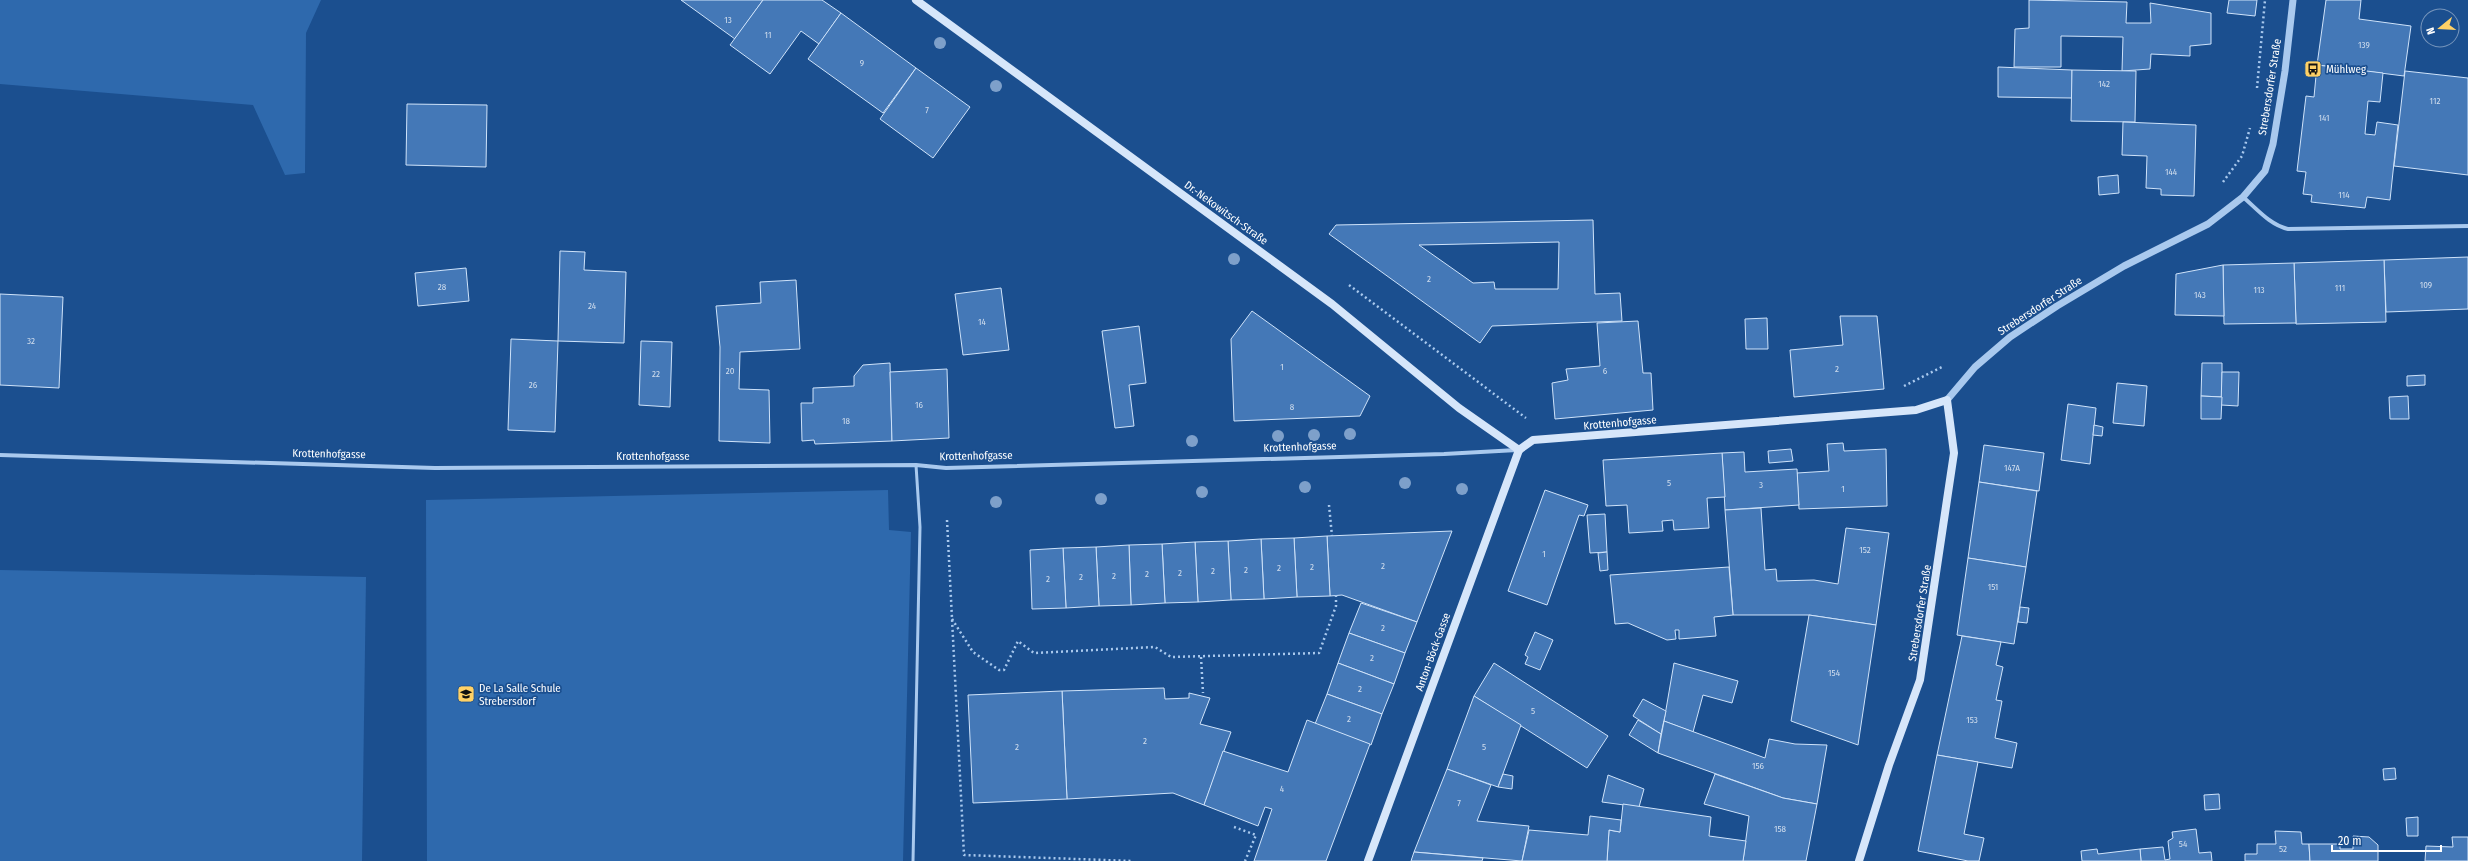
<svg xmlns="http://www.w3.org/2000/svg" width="2468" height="861" font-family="'Fira Sans Condensed',sans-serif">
  <rect width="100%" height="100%" fill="#1b4f8f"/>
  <!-- green -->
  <g fill="#2e69ad">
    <polygon points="0,0 321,0 306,33 305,173 285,175 253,105 0,84"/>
    <polygon points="888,490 889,530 911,532 903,861 427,861 426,500"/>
    <polygon points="0,570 366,577 362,861 0,861"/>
  </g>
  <!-- building -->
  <g fill="#4478b7" stroke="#cfe3fa" fill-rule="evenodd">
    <polygon points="681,0 763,0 735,39"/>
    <polygon points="763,0 822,0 841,13 819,44 801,31 770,74 730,45"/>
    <polygon points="2029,0 2127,2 2126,23 2151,23 2150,3 2211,13 2211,44 2190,46 2190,56 2151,54 2150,69 2122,71 2123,37 2061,36 2061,67 2014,67 2015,29 2029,28"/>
    <polygon points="2229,0 2257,0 2255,16 2227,13"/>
    <polygon points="2326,0 2361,0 2359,19 2411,26 2404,76 2317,65"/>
    <polygon points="841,13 916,68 883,113 808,59"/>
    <polygon points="2317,65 2383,73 2380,102 2368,101 2365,134 2375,135 2377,122 2398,125 2390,200 2367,197 2365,208 2311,202 2312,195 2303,194 2306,172 2297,171 2306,96 2314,97"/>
    <polygon points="1998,67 2072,70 2072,98 1998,97"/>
    <polygon points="916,68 970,107 933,158 880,119"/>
    <polygon points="2072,70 2136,71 2135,122 2071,121"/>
    <polygon points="2405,71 2468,78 2468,175 2394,166"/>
    <polygon points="407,104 487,105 486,167 406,165"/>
    <polygon points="2123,122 2196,125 2194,196 2161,195 2161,189 2146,188 2147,156 2122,155"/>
    <polygon points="2118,175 2119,193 2099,195 2098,177"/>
    <path d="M1593,220L1595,294L1620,293L1622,321L1492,326L1480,343L1329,234L1336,225ZM1559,242L1558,289H1495L1494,282L1473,283L1419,245Z"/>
    <polygon points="560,251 585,252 584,270 626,272 624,343 558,341"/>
    <polygon points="2468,257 2468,309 2386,312 2384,260"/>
    <polygon points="2384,260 2386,322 2296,324 2294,263"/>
    <polygon points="2294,263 2296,323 2224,324 2223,265"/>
    <polygon points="2223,265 2224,316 2175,315 2176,274"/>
    <polygon points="466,268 469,301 418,306 415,273"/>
    <polygon points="796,280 800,349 740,352 739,389 769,390 770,443 719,441 720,347 716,306 761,303 760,282"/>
    <polygon points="1001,288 1009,350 963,355 955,294"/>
    <polygon points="0,294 63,297 59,388 0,385"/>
    <polygon points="1252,311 1370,396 1360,416 1234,421 1231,339"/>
    <polygon points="1840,316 1877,316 1884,389 1794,397 1790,350 1843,345"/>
    <polygon points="1767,318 1768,349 1746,349 1745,319"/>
    <polygon points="1638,321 1643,373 1651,373 1653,410 1555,419 1552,383 1568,380 1566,369 1600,366 1597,323"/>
    <polygon points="1139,326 1146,383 1129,385 1134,426 1115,428 1102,331"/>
    <polygon points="511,339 558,341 555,432 508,430"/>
    <polygon points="641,341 672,342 670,407 639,405"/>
    <polygon points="890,363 892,441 815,444 814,440 802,441 801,403 813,403 813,388 854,386 854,376 863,365"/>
    <polygon points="2202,363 2222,363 2222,397 2201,396"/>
    <polygon points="947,369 949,438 892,441 890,372"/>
    <polygon points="2222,372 2239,372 2238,406 2221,405"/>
    <polygon points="2425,375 2425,385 2407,386 2407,376"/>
    <polygon points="2117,383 2147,386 2144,426 2113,423"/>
    <polygon points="2201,396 2222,397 2221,419 2201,419"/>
    <polygon points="2408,396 2409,419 2390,419 2389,397"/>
    <polygon points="2068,404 2096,408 2090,464 2061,460"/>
    <polygon points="2094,425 2103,427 2102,436 2093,435"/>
    <polygon points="1843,443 1844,451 1886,449 1887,506 1799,509 1797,473 1829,471 1827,444"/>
    <polygon points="1984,445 2044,453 2039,491 1979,482"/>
    <polygon points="1791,449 1793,461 1769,463 1768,451"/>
    <polygon points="1744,452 1745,472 1797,469 1799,505 1725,510 1722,453"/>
    <polygon points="1722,453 1725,497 1707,498 1709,528 1674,530 1673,520 1662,521 1663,531 1629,533 1627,505 1606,506 1603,460"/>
    <polygon points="1979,482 2037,491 2026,567 1968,558"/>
    <polygon points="1545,490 1588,505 1584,516 1579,515 1547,605 1508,591"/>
    <polygon points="1761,508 1765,570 1776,569 1777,581 1814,580 1838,584 1846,528 1889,533 1876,625 1809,615 1733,615 1725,510"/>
    <polygon points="1605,514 1607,552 1590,553 1587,515"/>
    <polygon points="1452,531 1417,622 1342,595 1330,596 1327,536"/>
    <polygon points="1327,536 1330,596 1297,597 1294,538"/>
    <polygon points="1294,538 1297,597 1264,599 1261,539"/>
    <polygon points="1261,539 1264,599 1231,600 1228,541"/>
    <polygon points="1228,541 1231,600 1198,602 1195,542"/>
    <polygon points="1195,542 1198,602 1165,603 1162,544"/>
    <polygon points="1162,544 1165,603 1131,605 1129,545"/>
    <polygon points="1129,545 1131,605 1099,606 1096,547"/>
    <polygon points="1096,547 1099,606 1066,608 1063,548"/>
    <polygon points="1063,548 1066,608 1032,609 1030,550"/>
    <polygon points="1607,552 1608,570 1600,571 1598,553"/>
    <polygon points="1968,558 2026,567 2014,644 1957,635"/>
    <polygon points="1729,567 1733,615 1714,617 1716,636 1679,639 1679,630 1675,630 1676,639 1667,640 1628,623 1615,624 1610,575"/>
    <polygon points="1361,603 1417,622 1405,653 1349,633"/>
    <polygon points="2020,607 2029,608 2027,623 2018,622"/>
    <polygon points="1809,615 1876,625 1858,745 1791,721"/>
    <polygon points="1535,632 1553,640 1540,670 1525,664 1528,657 1525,655"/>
    <polygon points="1349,633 1405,653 1394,684 1338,663"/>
    <polygon points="1962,636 2001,642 1996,665 2003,667 1996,700 2002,701 1995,738 2017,743 2012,768 1937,755"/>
    <polygon points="1338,663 1394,684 1382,714 1327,694"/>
    <polygon points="1494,663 1608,736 1587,768 1474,696"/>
    <polygon points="1674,663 1738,681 1732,703 1703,695 1693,732 1664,721"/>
    <polygon points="1164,688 1165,699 1189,698 1189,693 1210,698 1200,724 1231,732 1204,805 1173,793 1067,799 1062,691"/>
    <polygon points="1062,691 1067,799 973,803 968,695"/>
    <polygon points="1327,694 1382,714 1371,745 1315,724"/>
    <polygon points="1474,696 1521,725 1498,787 1447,769"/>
    <polygon points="1643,699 1666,711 1661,734 1633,716"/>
    <polygon points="1307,720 1370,744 1326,861 1254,861 1272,809 1265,807 1258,826 1204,805 1223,751 1288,772"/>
    <polygon points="1638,720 1661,734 1658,753 1629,735"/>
    <polygon points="1664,721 1765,758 1769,739 1795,744 1827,745 1817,804 1783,798 1658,753"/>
    <polygon points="1937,755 1978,762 1964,834 1984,838 1979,861 1968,861 1918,851"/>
    <polygon points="2395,768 2396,779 2384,780 2383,769"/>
    <polygon points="1447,769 1491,785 1477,821 1529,826 1522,861 1414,852"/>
    <polygon points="1503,774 1513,776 1512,789 1498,787"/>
    <polygon points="1715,774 1783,798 1817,804 1806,861 1743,861 1749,816 1704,804"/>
    <polygon points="1608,775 1644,789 1639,807 1602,802"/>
    <polygon points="2219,794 2220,809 2205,810 2204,795"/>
    <polygon points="1623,804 1711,817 1709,836 1746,841 1743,861 1607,861 1609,830 1620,832"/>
    <polygon points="1590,816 1621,820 1620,832 1609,830 1607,861 1522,861 1529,830 1588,835"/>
    <polygon points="2418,817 2418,836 2407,836 2406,818"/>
    <polygon points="2196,829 2199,853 2211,852 2212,861 2141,861 2140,849 2163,847 2165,860 2170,859 2168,841 2173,838 2172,832"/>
    <polygon points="2275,831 2301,832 2302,844 2309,844 2310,861 2245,861 2245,854 2257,854 2257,844 2276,844"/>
    <polygon points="2353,836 2369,837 2378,845 2378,861 2310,861 2309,844 2340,844 2340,849 2353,849"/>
    <polygon points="2452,837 2468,837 2468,861 2425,861 2426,846 2453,847"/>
    <polygon points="2097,849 2098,854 2140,849 2141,861 2082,861 2081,851"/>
    <polygon points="1414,852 1483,858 1482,861 1411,861"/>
  </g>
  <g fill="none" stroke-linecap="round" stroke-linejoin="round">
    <!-- path -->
    <g stroke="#a9c9ee" stroke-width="2.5" stroke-dasharray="2 3" stroke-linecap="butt">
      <polyline points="2257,88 2265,0"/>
      <polyline points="2223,182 2242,156 2250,128"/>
      <polyline points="1349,285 1526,418"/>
      <polyline points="1904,386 1944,366"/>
      <polyline points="1329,505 1332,536"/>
      <polyline points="947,520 964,855 1133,861"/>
      <polyline points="952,619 973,652 999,670 1004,670 1018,641 1034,653 1155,647 1171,657 1319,653 1336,606 1336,595"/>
      <polyline points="1201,657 1203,693"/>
      <polyline points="1234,827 1256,835 1245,861"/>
    </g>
    <!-- service -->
    <polyline stroke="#a9c9ee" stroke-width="3" points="913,861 920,527 916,465"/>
    <!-- minor -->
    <g stroke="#a9c9ee" stroke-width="4">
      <path d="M2243,197C2257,209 2270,225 2288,229L2468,226"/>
      <polyline points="0,455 435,468 916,465 946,468 1444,454 1517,450"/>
    </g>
    <!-- tertiary -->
    <polyline stroke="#a9c9ee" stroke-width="7" points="1947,400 1975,367 2010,337 2057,306 2124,266 2208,224 2243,197 2265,171 2273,144 2285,71 2293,0"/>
    <!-- secondary -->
    <g stroke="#d6e6fa" stroke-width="8">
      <polyline points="916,0 1332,304 1459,408 1519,450"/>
      <polyline points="1519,450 1533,440 1916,410 1947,400 1954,453 1920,680 1889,765 1859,861"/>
      <polyline points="1368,861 1519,450"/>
    </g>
  </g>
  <!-- trees -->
  <g fill="#7ea0ca">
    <circle cx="940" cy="43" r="6"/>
    <circle cx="996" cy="86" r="6"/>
    <circle cx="1234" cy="259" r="6"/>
    <circle cx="1350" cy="434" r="6"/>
    <circle cx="1314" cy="435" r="6"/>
    <circle cx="1278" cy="436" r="6"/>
    <circle cx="1192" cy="441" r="6"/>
    <circle cx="1405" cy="483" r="6"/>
    <circle cx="1305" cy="487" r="6"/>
    <circle cx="1462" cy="489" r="6"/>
    <circle cx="1202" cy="492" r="6"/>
    <circle cx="1101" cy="499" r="6"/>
    <circle cx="996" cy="502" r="6"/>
  </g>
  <!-- icons -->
  <defs>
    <g id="bus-square" transform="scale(0.9)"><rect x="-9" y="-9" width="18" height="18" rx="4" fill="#ffd166" stroke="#1b4f8f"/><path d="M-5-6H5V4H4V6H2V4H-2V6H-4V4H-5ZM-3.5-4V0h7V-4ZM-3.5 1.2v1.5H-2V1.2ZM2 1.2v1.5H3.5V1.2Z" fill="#111"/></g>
    <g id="school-square" transform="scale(0.9)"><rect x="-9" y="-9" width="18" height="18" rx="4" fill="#ffd166" stroke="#1b4f8f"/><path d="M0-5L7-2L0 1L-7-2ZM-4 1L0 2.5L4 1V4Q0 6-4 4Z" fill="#111"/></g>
  </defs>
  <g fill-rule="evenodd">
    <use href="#bus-square" x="2313" y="69"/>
    <use href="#school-square" x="466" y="694"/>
  </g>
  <g text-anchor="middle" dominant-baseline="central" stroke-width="3.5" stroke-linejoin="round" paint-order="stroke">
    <!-- number labels -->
    <g font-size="9" fill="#d0dded">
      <text x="728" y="20">13</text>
      <text x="768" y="35">11</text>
      <text x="2364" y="45">139</text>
      <text x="862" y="63">9</text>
      <text x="2104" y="84">142</text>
      <text x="2435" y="101">112</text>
      <text x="927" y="110">7</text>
      <text x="2324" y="118">141</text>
      <text x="2171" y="172">144</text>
      <text x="2344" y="195">114</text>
      <text x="1429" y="279">2</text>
      <text x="2426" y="285">109</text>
      <text x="442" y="287">28</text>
      <text x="2340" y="288">111</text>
      <text x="2259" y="290">113</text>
      <text x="2200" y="295">143</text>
      <text x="592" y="306">24</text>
      <text x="982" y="322">14</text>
      <text x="31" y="341">32</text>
      <text x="1282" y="367">1</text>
      <text x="1837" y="369">2</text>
      <text x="730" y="371">20</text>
      <text x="1605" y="371">6</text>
      <text x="656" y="374">22</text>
      <text x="533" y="385">26</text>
      <text x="919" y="405">16</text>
      <text x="1292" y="407">8</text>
      <text x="846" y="421">18</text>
      <text x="2012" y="468">147A</text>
      <text x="1669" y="483">5</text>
      <text x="1761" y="485">3</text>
      <text x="1843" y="489">1</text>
      <text x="1865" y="550">152</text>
      <text x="1544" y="554">1</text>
      <text x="1383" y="566">2</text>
      <text x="1312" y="567">2</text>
      <text x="1279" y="568">2</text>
      <text x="1246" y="570">2</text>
      <text x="1213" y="571">2</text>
      <text x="1180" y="573">2</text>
      <text x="1147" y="574">2</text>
      <text x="1114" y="576">2</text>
      <text x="1081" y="577">2</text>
      <text x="1048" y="579">2</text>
      <text x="1993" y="587">151</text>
      <text x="1383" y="628">2</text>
      <text x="1372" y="658">2</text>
      <text x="1834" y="673">154</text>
      <text x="1360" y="689">2</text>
      <text x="1533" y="711">5</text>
      <text x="1349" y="719">2</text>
      <text x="1972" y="720">153</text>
      <text x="1145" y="741">2</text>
      <text x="1017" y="747">2</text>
      <text x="1484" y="747">5</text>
      <text x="1758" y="766">156</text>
      <text x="1282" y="789">4</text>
      <text x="1459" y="803">7</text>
      <text x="1780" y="829">158</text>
      <text x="2183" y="844">54</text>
      <text x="2283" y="849">52</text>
    </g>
    <!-- poi labels -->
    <g font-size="11" fill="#fff" stroke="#1b4f8f" text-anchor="start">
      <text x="2326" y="69">Mühlweg</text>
      <text x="479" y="688">De La Salle Schule<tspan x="479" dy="13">Strebersdorf</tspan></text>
    </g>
    <!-- street labels -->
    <g font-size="11" fill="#fff" stroke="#1b4f8f">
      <text transform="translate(2270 87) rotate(-81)">Strebersdorfer Straße</text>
      <text transform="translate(1226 213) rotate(36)">Dr.-Nekowitsch-Straße</text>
      <text transform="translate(2040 306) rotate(-33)">Strebersdorfer Straße</text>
      <text transform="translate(1620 423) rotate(-5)">Krottenhofgasse</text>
      <text transform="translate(1300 447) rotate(-2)">Krottenhofgasse</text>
      <text transform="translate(329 454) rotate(1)">Krottenhofgasse</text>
      <text x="653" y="456">Krottenhofgasse</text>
      <text transform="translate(976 456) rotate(-1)">Krottenhofgasse</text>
      <text transform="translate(1920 613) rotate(-81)">Strebersdorfer Straße</text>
      <text transform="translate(1433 652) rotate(-70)">Anton-Böck-Gasse</text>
    </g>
  </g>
  <!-- north arrow -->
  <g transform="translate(2440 28) rotate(252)"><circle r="19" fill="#1b4f8f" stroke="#7695bc"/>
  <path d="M0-3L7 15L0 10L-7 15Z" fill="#ffd166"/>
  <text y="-6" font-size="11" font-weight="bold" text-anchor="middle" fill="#ffffff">N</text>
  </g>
  <!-- scale -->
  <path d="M2332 845v6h109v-6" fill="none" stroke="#ffffff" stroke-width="2"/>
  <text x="2338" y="845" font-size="12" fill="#ffffff" stroke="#1b4f8f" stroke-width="3" paint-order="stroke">20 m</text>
</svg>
